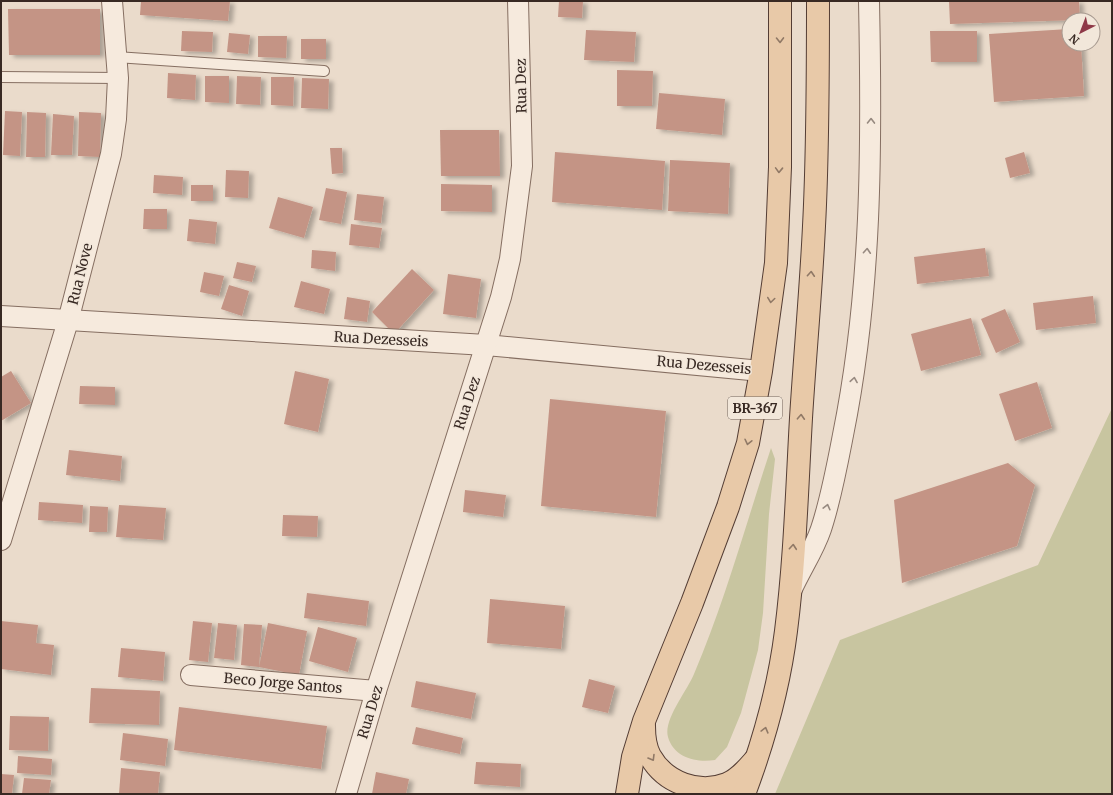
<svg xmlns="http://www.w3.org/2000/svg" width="1113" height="795" font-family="Merriweather,serif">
  <defs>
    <filter id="shadow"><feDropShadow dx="4.5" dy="2.5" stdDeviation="2" flood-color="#0004"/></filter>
  </defs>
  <rect width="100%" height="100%" fill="#eadbcb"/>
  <!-- green -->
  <g fill="#c8c5a0">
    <polygon points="1112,408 1112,794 775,794 840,640 1038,565"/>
    <path d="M771,448L775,459L769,514L763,613L758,650L741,713L727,747L715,760C697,763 674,758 668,737C663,720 687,691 694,674C725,601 746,524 771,448Z"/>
  </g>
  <!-- building -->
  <g fill="#c49485" filter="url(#shadow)">
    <polygon points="141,1 230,1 228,21 140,15"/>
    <polygon points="559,1 583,1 582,18 558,17"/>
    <polygon points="949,1 1079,1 1080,20 950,24"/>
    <polygon points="8,9 100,9 100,55 9,55"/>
    <polygon points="1069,29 1069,44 1081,44 1084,96 994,102 989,34"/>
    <polygon points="586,30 636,32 634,62 584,60"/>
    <polygon points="182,31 213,32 212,52 181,51"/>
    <polygon points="930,31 977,31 977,62 931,62"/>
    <polygon points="229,33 250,35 248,54 227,52"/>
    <polygon points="258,36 287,36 286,58 258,57"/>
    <rect x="301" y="39" width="25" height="20"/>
    <polygon points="617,70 653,71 652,106 617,106"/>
    <polygon points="168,73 196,75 195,100 167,98"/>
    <polygon points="205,76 229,76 229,103 205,102"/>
    <polygon points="237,76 261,77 260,105 236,104"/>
    <polygon points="271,77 294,77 293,106 271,105"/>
    <polygon points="302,78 329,79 328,109 301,108"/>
    <polygon points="659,93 725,99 722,135 656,129"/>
    <polygon points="5,111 22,112 20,156 3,155"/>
    <polygon points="27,112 46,113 45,157 26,157"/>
    <polygon points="79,112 101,113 100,157 78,156"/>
    <polygon points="53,114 74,116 72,155 51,155"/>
    <polygon points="440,130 499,130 500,176 441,176"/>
    <polygon points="330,148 342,148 343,173 332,174"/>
    <polygon points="555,152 665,161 662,210 552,202"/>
    <polygon points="1024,152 1030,173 1010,178 1005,158"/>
    <polygon points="670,160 730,163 728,214 668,211"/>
    <polygon points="226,170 249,171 248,198 225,197"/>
    <polygon points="154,175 183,177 182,195 153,193"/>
    <polygon points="441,184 492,185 492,212 441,211"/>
    <rect x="191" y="185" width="22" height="16"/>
    <polygon points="326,188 347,192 341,224 319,220"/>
    <polygon points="357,194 384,197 381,223 354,220"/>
    <polygon points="278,197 313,207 304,238 269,228"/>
    <polygon points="144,209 167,209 167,229 143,229"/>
    <polygon points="189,219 217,222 215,244 187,241"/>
    <polygon points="351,224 382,228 379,248 349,245"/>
    <polygon points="985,248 989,276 917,284 914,257"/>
    <polygon points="312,250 336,252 335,271 311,268"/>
    <polygon points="237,262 256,266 252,282 233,278"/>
    <polygon points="412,269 434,290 394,334 372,312"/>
    <polygon points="204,272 224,276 219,296 200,292"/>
    <polygon points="448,274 481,279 476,318 443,314"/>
    <polygon points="301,281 330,289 324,314 294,307"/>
    <polygon points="229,285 249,291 242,316 221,309"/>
    <polygon points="1093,296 1096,323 1036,330 1033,303"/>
    <polygon points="347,297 370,301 367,322 344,319"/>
    <polygon points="1005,309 1020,342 996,353 981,319"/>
    <polygon points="971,318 981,355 921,371 911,334"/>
    <polygon points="11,371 31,403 1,421 1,377"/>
    <polygon points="295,371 329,379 318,432 284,424"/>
    <polygon points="1037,382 1052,428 1015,441 999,394"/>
    <polygon points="80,386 115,387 115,405 79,404"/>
    <polygon points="550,399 666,411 656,517 541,506"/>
    <polygon points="69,450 122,456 120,481 66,475"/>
    <polygon points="1008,463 1035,485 1017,546 902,583 894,500"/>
    <polygon points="465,490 506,495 503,517 463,512"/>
    <polygon points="39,502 83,505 82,523 38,520"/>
    <polygon points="119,505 166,508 163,540 116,537"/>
    <polygon points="90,506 108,507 107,532 89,532"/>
    <polygon points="283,515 318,516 317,537 282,536"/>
    <polygon points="307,593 369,601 366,626 304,618"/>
    <polygon points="490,599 565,606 561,649 487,643"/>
    <polygon points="1,621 38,625 36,643 54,645 51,675 1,669"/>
    <polygon points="193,621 212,623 208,662 189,660"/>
    <polygon points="218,623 237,625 234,660 214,658"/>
    <polygon points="268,623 307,631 299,675 259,667 241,665 244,624 262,625 259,667"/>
    <polygon points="318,627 357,638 348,672 309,661"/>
    <polygon points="121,648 165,652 163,681 118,677"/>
    <polygon points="589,679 615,686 608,713 582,707"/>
    <polygon points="416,681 476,693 471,719 411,707"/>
    <polygon points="91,688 160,691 159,725 89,723"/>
    <polygon points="179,707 327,726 321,769 174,750"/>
    <polygon points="10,716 49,717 48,751 9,750"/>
    <polygon points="416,727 463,738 460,754 412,744"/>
    <polygon points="123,733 168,739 165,766 120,760"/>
    <polygon points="18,756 52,759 51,775 17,773"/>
    <polygon points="476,762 521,764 520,787 474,784"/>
    <polygon points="121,768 160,772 158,794 119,794"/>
    <polygon points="376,772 409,779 406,794 372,794"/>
    <polygon points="1,774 14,775 12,794 1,794"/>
    <polygon points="24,778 51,780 49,794 22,794"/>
  </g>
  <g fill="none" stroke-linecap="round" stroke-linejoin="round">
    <!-- service casing -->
    <g stroke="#856e61" stroke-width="12">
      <g id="service">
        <polyline points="116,57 324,71"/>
        <polyline points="1,77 118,78"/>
      </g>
    </g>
    <!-- minor casing -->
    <g stroke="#856e61" stroke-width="22">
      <g id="minor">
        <polyline points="1,316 486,345 761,371"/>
        <polyline points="1,540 68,321 111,154 116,119 118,78 112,1"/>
        <path d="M792,589C801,569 814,550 821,529C831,499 837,466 843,435C872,291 872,147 869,1"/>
        <polyline points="191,675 376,691"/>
        <polyline points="346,794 376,691 501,297 510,259 522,166 518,1"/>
      </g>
    </g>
    <!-- primary casing -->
    <g stroke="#543d34" stroke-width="24">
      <g id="primary">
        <path d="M644,726C644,736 645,747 650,756C665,783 699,795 727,784C739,779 747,769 755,760"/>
        <polyline points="627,794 633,757 644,721 692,603 728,507 748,443 761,371 776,263 780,167 780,1"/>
        <path d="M744,794C764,741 779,687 786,631C795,560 797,489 801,418C805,354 811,290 814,226C818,151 818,76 818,1"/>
      </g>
    </g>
    <!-- service -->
    <use href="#service" stroke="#f6eadd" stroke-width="10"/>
    <!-- minor -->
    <use href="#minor" stroke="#f6eadd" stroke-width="20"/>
    <!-- primary -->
    <use href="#primary" stroke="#e8c9a8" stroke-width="22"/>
  </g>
  <!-- one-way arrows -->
  <defs><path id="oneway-chevron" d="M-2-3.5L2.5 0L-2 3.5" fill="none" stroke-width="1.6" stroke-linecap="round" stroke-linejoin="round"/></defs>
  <g stroke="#907966">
    <use href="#oneway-chevron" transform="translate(780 40) rotate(89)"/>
    <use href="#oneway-chevron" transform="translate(779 170) rotate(92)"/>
    <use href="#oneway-chevron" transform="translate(811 274) rotate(-86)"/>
    <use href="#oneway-chevron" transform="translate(771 300) rotate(98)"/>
    <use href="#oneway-chevron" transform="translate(801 417) rotate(-87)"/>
    <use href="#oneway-chevron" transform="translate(748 442) rotate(103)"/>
    <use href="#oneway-chevron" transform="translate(793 547) rotate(-85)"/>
    <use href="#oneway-chevron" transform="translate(765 730) rotate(-75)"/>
    <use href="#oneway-chevron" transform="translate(652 758) rotate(59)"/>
  </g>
  <g stroke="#978a80">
    <use href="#oneway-chevron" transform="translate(871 121) rotate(-89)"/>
    <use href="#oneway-chevron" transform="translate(867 251) rotate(-86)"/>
    <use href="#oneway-chevron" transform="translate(854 380) rotate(-81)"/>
    <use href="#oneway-chevron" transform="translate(827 507) rotate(-76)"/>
  </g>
  <g text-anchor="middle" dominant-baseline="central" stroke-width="3" stroke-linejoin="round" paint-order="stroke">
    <!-- shield labels -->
    <rect fill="#f2e7da" stroke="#70625a" stroke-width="1" x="728" y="397" width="54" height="22" rx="3"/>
    <g font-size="13" font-weight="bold" fill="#382923">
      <text x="755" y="408">BR-367</text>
    </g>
    <!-- street labels -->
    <g font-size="14" fill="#382923" stroke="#f2e7da">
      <text transform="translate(521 86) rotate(-91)">Rua Dez</text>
      <text transform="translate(80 274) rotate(-76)">Rua Nove</text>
      <text transform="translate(381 339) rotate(3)">Rua Dezesseis</text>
      <text transform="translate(704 365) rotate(5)">Rua Dezesseis</text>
      <text transform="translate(467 403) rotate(-72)">Rua Dez</text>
      <text transform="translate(283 683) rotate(5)">Beco Jorge Santos</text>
      <text transform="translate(370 712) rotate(-73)">Rua Dez</text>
    </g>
  </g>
  <!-- border -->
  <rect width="1113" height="795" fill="none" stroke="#382923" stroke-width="4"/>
  <!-- north arrow -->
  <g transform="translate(1081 32) rotate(222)"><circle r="19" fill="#f2e7da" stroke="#a89b91"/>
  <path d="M0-3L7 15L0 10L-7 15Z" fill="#8e3847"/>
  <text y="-6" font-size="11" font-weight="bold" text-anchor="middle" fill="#382923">N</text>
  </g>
</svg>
